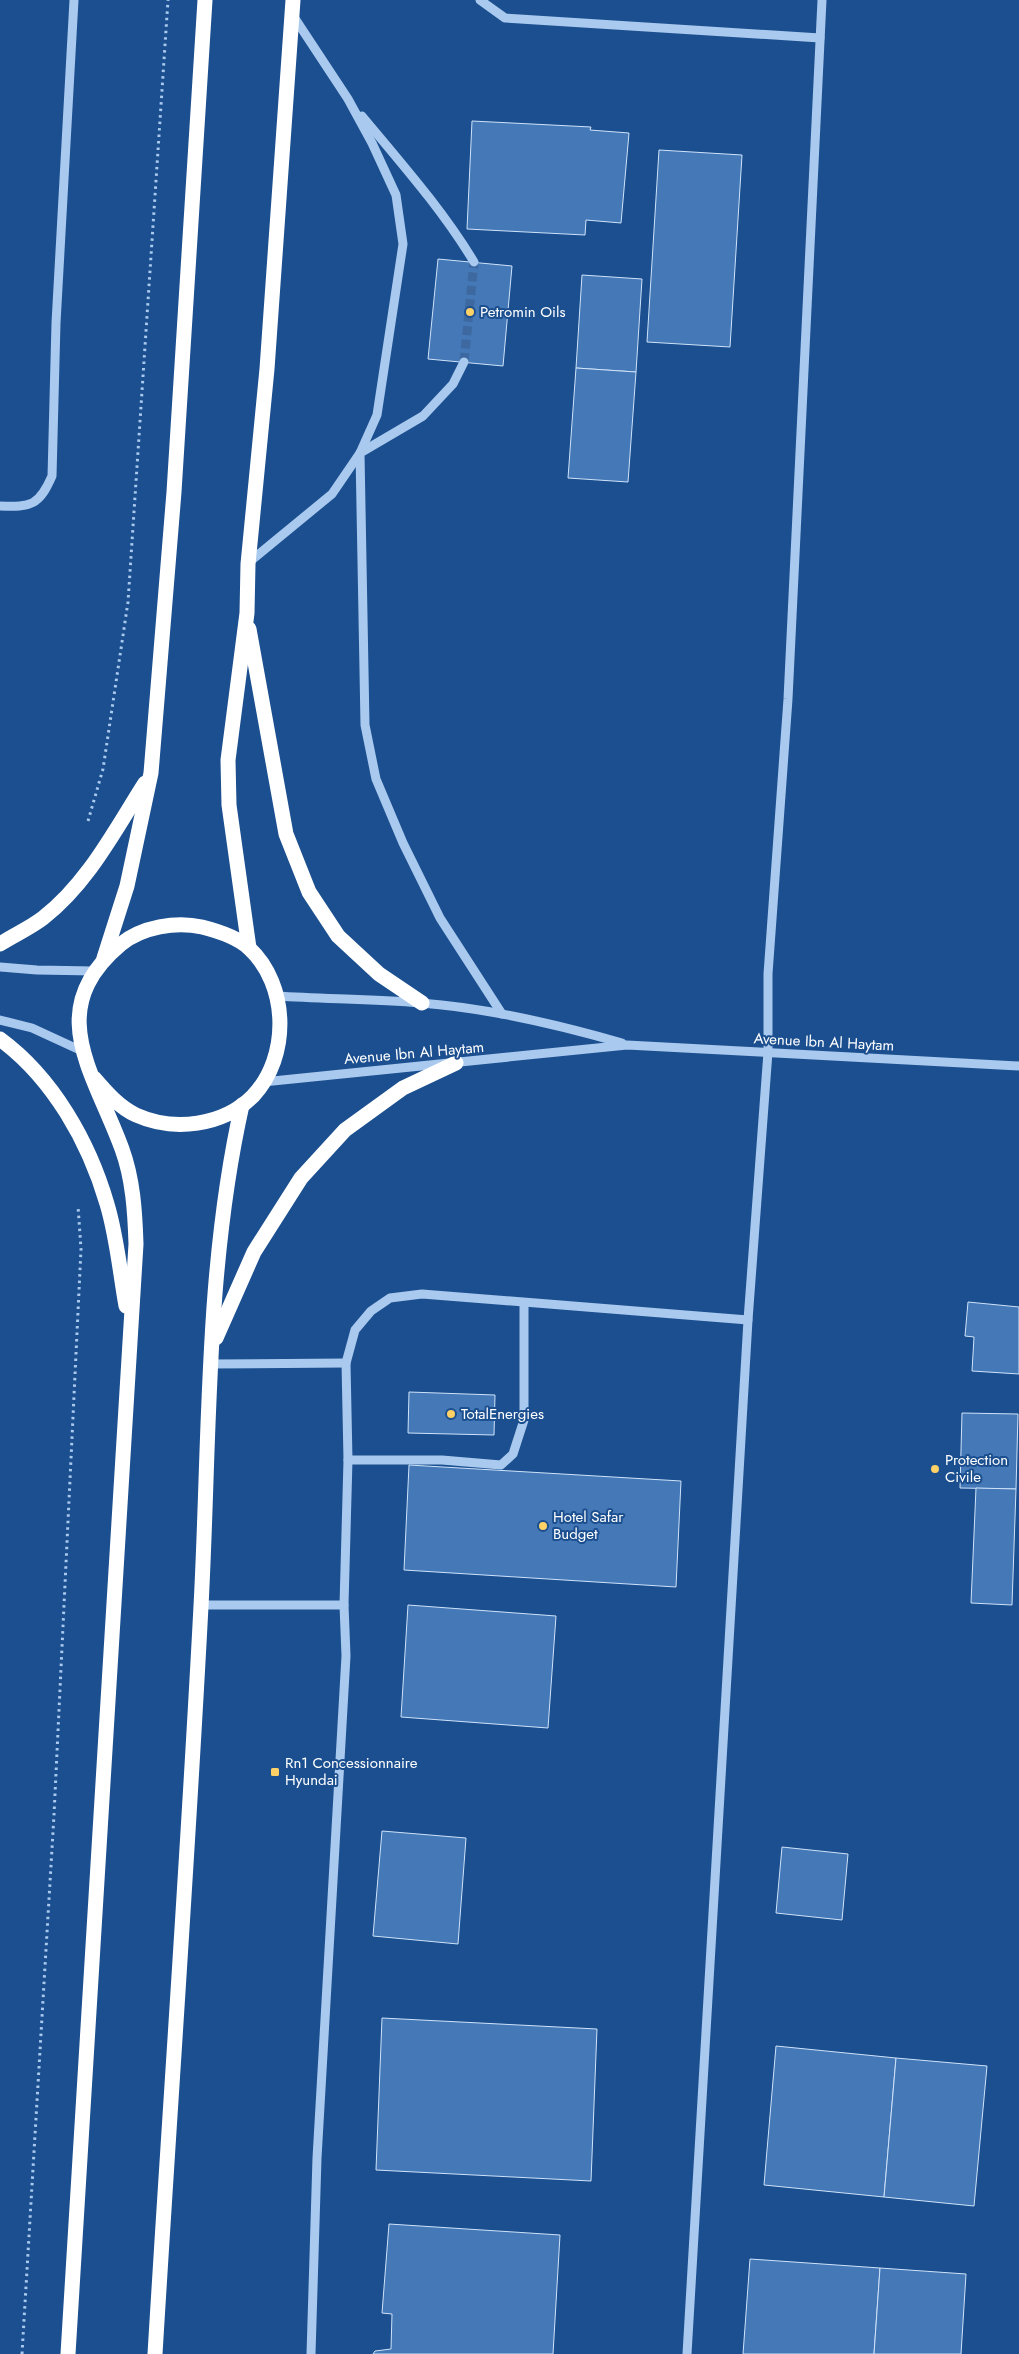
<svg xmlns="http://www.w3.org/2000/svg" width="1019" height="2354" font-family="Jost,sans-serif">
  <rect width="100%" height="100%" fill="#1b4f8f"/>
  <!-- building -->
  <g fill="#4478b7" stroke="#cfe3fa">
    <polygon points="472,121 591,127 590,130 629,133 621,223 586,220 585,235 467,229"/>
    <polygon points="659,150 742,155 730,347 647,342"/>
    <polygon points="438,259 512,266 503,366 428,359"/>
    <polygon points="582,275 642,279 636,372 576,368"/>
    <polygon points="576,368 636,372 628,482 568,478"/>
    <polygon points="968,1302 1019,1307 1019,1374 972,1371 974,1337 965,1336"/>
    <polygon points="409,1392 495,1395 494,1435 408,1433"/>
    <polygon points="962,1413 1018,1414 1016,1489 960,1488"/>
    <polygon points="409,1465 681,1481 676,1587 404,1570"/>
    <polygon points="976,1488 1016,1489 1012,1605 971,1603"/>
    <polygon points="408,1605 556,1616 548,1728 401,1717"/>
    <polygon points="382,1831 466,1838 458,1944 373,1936"/>
    <polygon points="782,1847 848,1854 842,1920 776,1913"/>
    <polygon points="382,2018 597,2029 591,2181 376,2170"/>
    <polygon points="776,2046 896,2058 884,2197 764,2185"/>
    <polygon points="896,2058 987,2066 974,2206 884,2197"/>
    <polygon points="389,2224 560,2235 553,2354 373,2354 375,2351 391,2349 392,2314 382,2313"/>
    <polygon points="750,2259 880,2268 874,2354 743,2354"/>
    <polygon points="880,2268 966,2274 961,2354 874,2354"/>
  </g>
  <g fill="none" stroke-linecap="round" stroke-linejoin="round">
    <!-- minor-tunnel -->
    <polyline stroke="#3d69a0" stroke-width="9" stroke-dasharray="9 4.5" stroke-linecap="butt" points="464,362 474,262"/>
    <!-- path -->
    <g stroke="#a9c9ee" stroke-width="3" stroke-dasharray="2.5 4" stroke-linecap="butt">
      <polyline points="88,821 103,769 128,602 168,0"/>
      <polyline points="22,2354 54,1815 81,1249 78,1206"/>
    </g>
    <!-- minor -->
    <g stroke="#a9c9ee" stroke-width="9">
      <polyline points="480,0 505,18 820,38"/>
      <path d="M362,116C401,163 442,209 474,262"/>
      <polyline points="464,362 453,384 423,416 360,453 365,725 376,779 403,843 440,918 502,1014"/>
      <path d="M0,506C31,507 39,506 52,476L56,323L74,0"/>
      <polyline points="248,563 332,494 360,453 377,415 403,244 396,195 372,143 348,99 292,14"/>
      <polyline points="0,967 37,970 94,971"/>
      <path d="M277,996C325,999 373,999 421,1003C489,1008 556,1024 622,1043"/>
      <polyline points="0,1020 32,1028 82,1051"/>
      <polyline points="263,1082 627,1045 1019,1066"/>
      <polyline points="210,1364 346,1363"/>
      <polyline points="348,1460 442,1460 501,1465 513,1454 524,1420 524,1303"/>
      <polyline points="201,1605 344,1605"/>
      <polyline points="311,2354 317,2158 346,1656 344,1605 348,1460 346,1363 355,1330 371,1311 390,1298 422,1294 748,1320"/>
      <polyline points="687,2354 748,1320 768,1052 768,974 788,699 822,0"/>
    </g>
    <!-- highway -->
    <g stroke="#fff" stroke-width="15">
      <polyline points="249,629 286,834 309,892 338,936 379,974 422,1003"/>
      <path d="M0,944C14,935 30,928 43,918C88,883 115,830 145,783"/>
      <polyline points="249,948 229,805 228,760 247,613 248,564 267,369 293,0"/>
      <polyline points="104,958 127,886 151,773 174,492 205,0"/>
      <path d="M0,1039C53,1078 89,1142 107,1204C117,1237 120,1273 126,1306"/>
      <polyline points="216,1338 254,1252 301,1178 345,1130 403,1088 456,1063"/>
      <path d="M68,2354L136,1244C135,1212 133,1179 122,1149C94,1072 42,1010 121,944C142,927 176,921 202,927C218,931 237,937 249,948C289,985 290,1057 253,1096C223,1126 174,1132 136,1115C119,1107 106,1092 94,1078"/>
      <path d="M155,2354C170,2105 188,1856 201,1606C210,1439 205,1270 242,1105"/>
    </g>
  </g>
  <!-- markers -->
  <g fill="#ffd166" stroke="#1b4f8f" stroke-width="2">
    <circle cx="470" cy="312" r="5"/>
    <circle cx="451" cy="1414" r="5"/>
    <circle cx="935" cy="1469" r="5"/>
    <circle cx="543" cy="1526" r="5"/>
    <rect x="270" y="1767" width="10" height="10" rx="2.5"/>
  </g>
  <g text-anchor="middle" dominant-baseline="central" stroke-width="4" stroke-linejoin="round" paint-order="stroke">
    <!-- poi labels -->
    <g font-size="15" fill="#fff" stroke="#1b4f8f" text-anchor="start">
      <text x="480" y="312">Petromin Oils</text>
      <text x="461" y="1414">TotalEnergies</text>
      <text x="945" y="1460">Protection<tspan x="945" dy="17">Civile</tspan></text>
      <text x="553" y="1517">Hotel Safar<tspan x="553" dy="17">Budget</tspan></text>
      <text x="285" y="1763">Rn1 Concessionnaire<tspan x="285" dy="17">Hyundai</tspan></text>
    </g>
    <!-- street labels -->
    <g font-size="15" fill="#fff" stroke="#1b4f8f">
      <text transform="translate(824 1042) rotate(3)">Avenue Ibn Al Haytam</text>
      <text transform="translate(414 1053) rotate(-5)">Avenue Ibn Al Haytam</text>
    </g>
  </g>
</svg>
